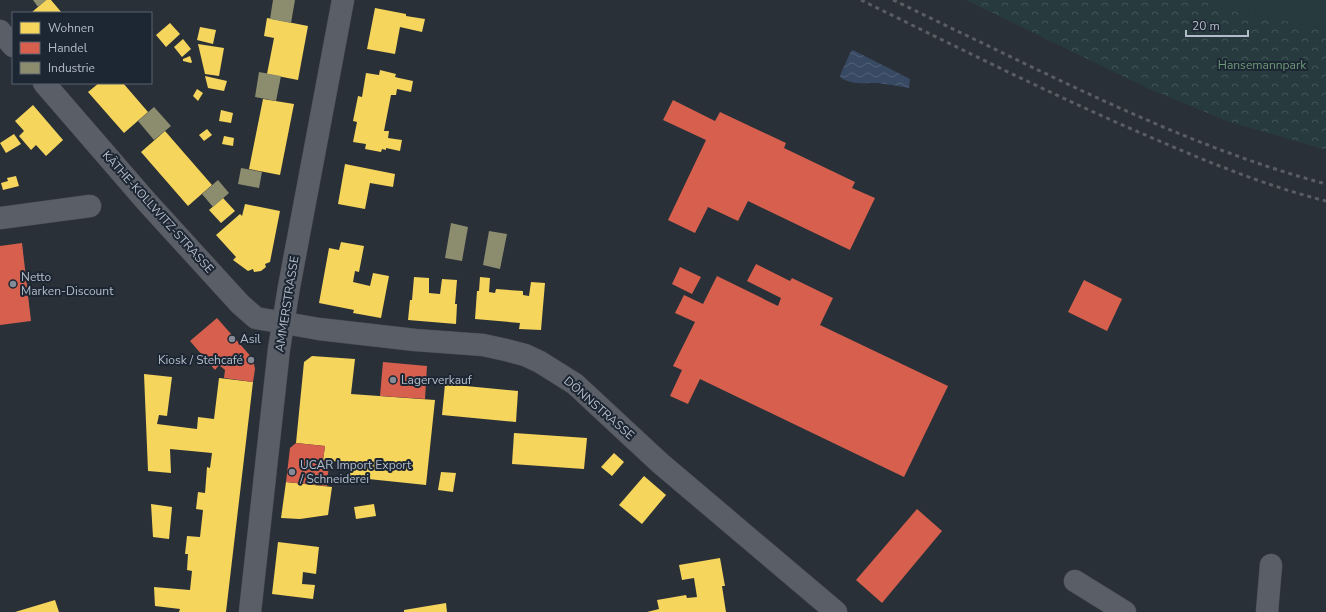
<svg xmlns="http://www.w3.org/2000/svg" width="1326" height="612" font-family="'Nunito Sans',sans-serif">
  <defs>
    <pattern id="forest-crowns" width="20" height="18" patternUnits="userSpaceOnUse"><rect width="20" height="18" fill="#273a3e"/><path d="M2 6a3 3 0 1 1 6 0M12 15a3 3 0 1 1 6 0" fill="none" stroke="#445559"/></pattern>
    <pattern id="water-waves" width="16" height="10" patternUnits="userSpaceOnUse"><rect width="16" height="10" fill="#384963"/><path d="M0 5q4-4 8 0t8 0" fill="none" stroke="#526178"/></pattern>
  </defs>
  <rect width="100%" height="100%" fill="#2a3038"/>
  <!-- forest -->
  <polygon fill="url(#forest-crowns)" points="966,0 1326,0 1326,150 1227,121 1147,88"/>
  <!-- garden -->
  <polygon fill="#273a3e" points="1218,0 1326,0 1326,29 1219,8"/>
  <!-- water -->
  <path fill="url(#water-waves)" d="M853,50L910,79L909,88C898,86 888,84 877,83C865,83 850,85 840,77L841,73L851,51Z"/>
  <!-- homes -->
  <g fill="#f6d55c">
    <polygon points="46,0 51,0 62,13 31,13"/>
    <polygon points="375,8 406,14 406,16 425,19 422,32 400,27 395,54 367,49"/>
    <polygon points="267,18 308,26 298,80 267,74 274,38 264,36"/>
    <polygon points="170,23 180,34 166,47 156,35"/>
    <polygon points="200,27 216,30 213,44 197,40"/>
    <polygon points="183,39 191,49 182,57 174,47"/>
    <polygon points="198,44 224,48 219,76 205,74"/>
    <polygon points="190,56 192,62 191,63 183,61 183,59"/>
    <polygon points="380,70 396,74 395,77 399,78 413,81 411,92 397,89 396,95 391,95 384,131 389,131 388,138 402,140 400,151 386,148 386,150 382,149 381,152 365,149 366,144 353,142 357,122 353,121 358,96 362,97 366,73 379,75"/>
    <polygon points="205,76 227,81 224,91 208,88"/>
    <polygon points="99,83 123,83 148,112 124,133 88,92"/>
    <polygon points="197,89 203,93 198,101 193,96"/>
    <polygon points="263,99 294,104 280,175 249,169"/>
    <polygon points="33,105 63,140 46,156 36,145 31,150 19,136 24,131 15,121"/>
    <polygon points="221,110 233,113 231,123 219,121"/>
    <polygon points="207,129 212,135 204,141 199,135"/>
    <polygon points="165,131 212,185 188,206 141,152"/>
    <polygon points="14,134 21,144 6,153 0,143"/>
    <polygon points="224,136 234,138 233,146 222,144"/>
    <polygon points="345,164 395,174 393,187 370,183 365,209 338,204"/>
    <polygon points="16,176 19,186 3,190 1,183 8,181 7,178"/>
    <polygon points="223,198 235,211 221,223 209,210"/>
    <polygon points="245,204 280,211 270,262 265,264 266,267 261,271 254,272 253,269 248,271 233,260 236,257 216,235 240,214 242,216"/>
    <polygon points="341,242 364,246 359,272 355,271 353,282 370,286 373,273 389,276 381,318 353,313 354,310 319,303 329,248 339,250"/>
    <polygon points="414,277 429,278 429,293 440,294 442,279 457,280 455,304 457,304 456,324 408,320 410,300 412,300"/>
    <polygon points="480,277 490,278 489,292 495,293 496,289 523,291 523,295 529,296 531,282 545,283 541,330 519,329 520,323 475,319 477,291 479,291"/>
    <polygon points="312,356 355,359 351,394 435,400 426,485 349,477 351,463 323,460 325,446 296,443 304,362"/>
    <polygon points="144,374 172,377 167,416 159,415 157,424 197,429 198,417 214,419 219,378 253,382 226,612 179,612 180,609 155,606 154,587 190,590 192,571 187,570 188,554 185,554 187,536 200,537 203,510 196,509 198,492 205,493 207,467 210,468 212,453 170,449 171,473 148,471"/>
    <polygon points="445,384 518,391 516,422 442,415"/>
    <polygon points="514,433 587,438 584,469 512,464"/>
    <polygon points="614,453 624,462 612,476 601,467"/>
    <polygon points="441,472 456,473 453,492 438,490"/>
    <polygon points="644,476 666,495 642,524 619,505"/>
    <polygon points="286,482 332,487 328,515 300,519 281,518"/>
    <polygon points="151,504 172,507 169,539 153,537"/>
    <polygon points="374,504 376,516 356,519 354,507"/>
    <polygon points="278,542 319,547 316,574 303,572 302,584 315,585 313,599 272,594"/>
    <polygon points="720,558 725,586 722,586 726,612 647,612 659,609 657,600 686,595 687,598 697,597 694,578 682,580 679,565"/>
    <polygon points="55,600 59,612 15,612"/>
    <polygon points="446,603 447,612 404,612 404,610"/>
  </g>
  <!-- shops -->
  <g fill="#d6604d">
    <polygon points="673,100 715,121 720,112 786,143 784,148 855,182 852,188 875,198 850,250 748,201 738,221 708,207 695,233 668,220 706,140 663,120"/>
    <polygon points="22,243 31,321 0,325 0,246"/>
    <polygon points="756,264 790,281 792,278 833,298 820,325 948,386 904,477 700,379 688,404 670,396 682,370 673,366 695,322 675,313 684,295 703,304 717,276 778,306 781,298 747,281"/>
    <polygon points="680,267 701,277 692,294 672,284"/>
    <polygon points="1084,280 1122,299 1107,331 1068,312"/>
    <polygon points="217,318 253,359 255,369 253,382 224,378 225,370 219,365 215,370 190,341"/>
    <polygon points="383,362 427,366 425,399 380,396"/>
    <polygon points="296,443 325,446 323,460 329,461 327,486 286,482 290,448"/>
    <polygon points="917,509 942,531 882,603 856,580"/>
  </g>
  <!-- industry -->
  <g fill="#8c8c6e">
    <polygon points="33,0 46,0 38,7"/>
    <polygon points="273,0 295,0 291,23 270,19"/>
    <polygon points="259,72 281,76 276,101 255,97"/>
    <polygon points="154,107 171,126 154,140 138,121"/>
    <polygon points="241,168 262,172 259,188 238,184"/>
    <polygon points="218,180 229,193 213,207 202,194"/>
    <polygon points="451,223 468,227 462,261 445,258"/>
    <polygon points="489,231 507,234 500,269 483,265"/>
  </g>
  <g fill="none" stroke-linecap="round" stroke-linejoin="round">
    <!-- minor casing -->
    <g stroke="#484c53" stroke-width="23">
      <g id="minor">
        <polyline points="0,31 13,46"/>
        <polyline points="44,83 146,201 240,304 256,318 319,329 415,340 483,345 506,350 525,355 540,362 575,384 660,463 836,612"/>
        <polyline points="0,218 90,206"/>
        <polyline points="1075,581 1125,612"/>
        <polyline points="250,612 279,349 289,287 343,0"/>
        <polyline points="1267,612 1271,565"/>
      </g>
    </g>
    <!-- minor -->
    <use href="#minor" stroke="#5a5e66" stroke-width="22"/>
    <!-- rail -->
    <g stroke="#595d64" stroke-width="3" stroke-dasharray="4 4" stroke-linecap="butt">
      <path d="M861,0C957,47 1052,95 1150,137C1208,162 1266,186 1326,201"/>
      <path d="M893,0C941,23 988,46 1036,69C1130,114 1225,157 1326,184"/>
    </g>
  </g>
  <!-- markers -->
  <g fill="#848b96" stroke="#1d2633" stroke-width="1.5">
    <circle cx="13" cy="284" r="4"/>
    <circle cx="232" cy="339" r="4"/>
    <circle cx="251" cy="360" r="4"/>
    <circle cx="393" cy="380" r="4"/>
    <circle cx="292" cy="472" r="4"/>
  </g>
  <g text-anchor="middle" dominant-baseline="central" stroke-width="4" stroke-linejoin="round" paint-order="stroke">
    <!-- park labels -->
    <g font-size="12" fill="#6b9a76" stroke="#1d2633">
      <text x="1262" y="65">Hansemannpark</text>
    </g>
    <!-- street labels -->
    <g font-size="12" fill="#b4bcc9" stroke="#1d2633">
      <text transform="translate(158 212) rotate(48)">KÄTHE-KOLLWITZ-STRASSE</text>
      <text transform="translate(287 304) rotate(-81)">AMMERSTRASSE</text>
      <text transform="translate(599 408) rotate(41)">DÖNNSTRASSE</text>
    </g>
    <!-- poi labels -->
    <g font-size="12" fill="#b4bcc9" stroke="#1d2633" text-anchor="start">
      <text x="21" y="277">Netto<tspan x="21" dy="14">Marken-Discount</tspan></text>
      <text x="240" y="339">Asil</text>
      <text x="243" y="360" text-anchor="end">Kiosk / Stehcafé</text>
      <text x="401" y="380">Lagerverkauf</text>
      <text x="300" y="465">UCAR Import Export<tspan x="300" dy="14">/ Schneiderei</tspan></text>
    </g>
  </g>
  <!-- legend -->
  <rect x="12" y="12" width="140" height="72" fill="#1d2633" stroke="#59626f"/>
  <rect x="20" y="22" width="20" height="12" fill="#f6d55c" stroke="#59626f"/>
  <text x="48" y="32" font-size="12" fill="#b4bcc9">Wohnen</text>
  <rect x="20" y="42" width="20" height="12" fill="#d6604d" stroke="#59626f"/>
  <text x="48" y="52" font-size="12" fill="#b4bcc9">Handel</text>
  <rect x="20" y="62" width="20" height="12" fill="#8c8c6e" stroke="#59626f"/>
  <text x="48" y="72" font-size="12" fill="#b4bcc9">Industrie</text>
  <!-- scale -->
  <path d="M1186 30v6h62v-6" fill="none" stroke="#b4bcc9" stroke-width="2"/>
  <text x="1192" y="30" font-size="12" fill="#b4bcc9" stroke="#1d2633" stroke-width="3" paint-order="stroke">20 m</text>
</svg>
